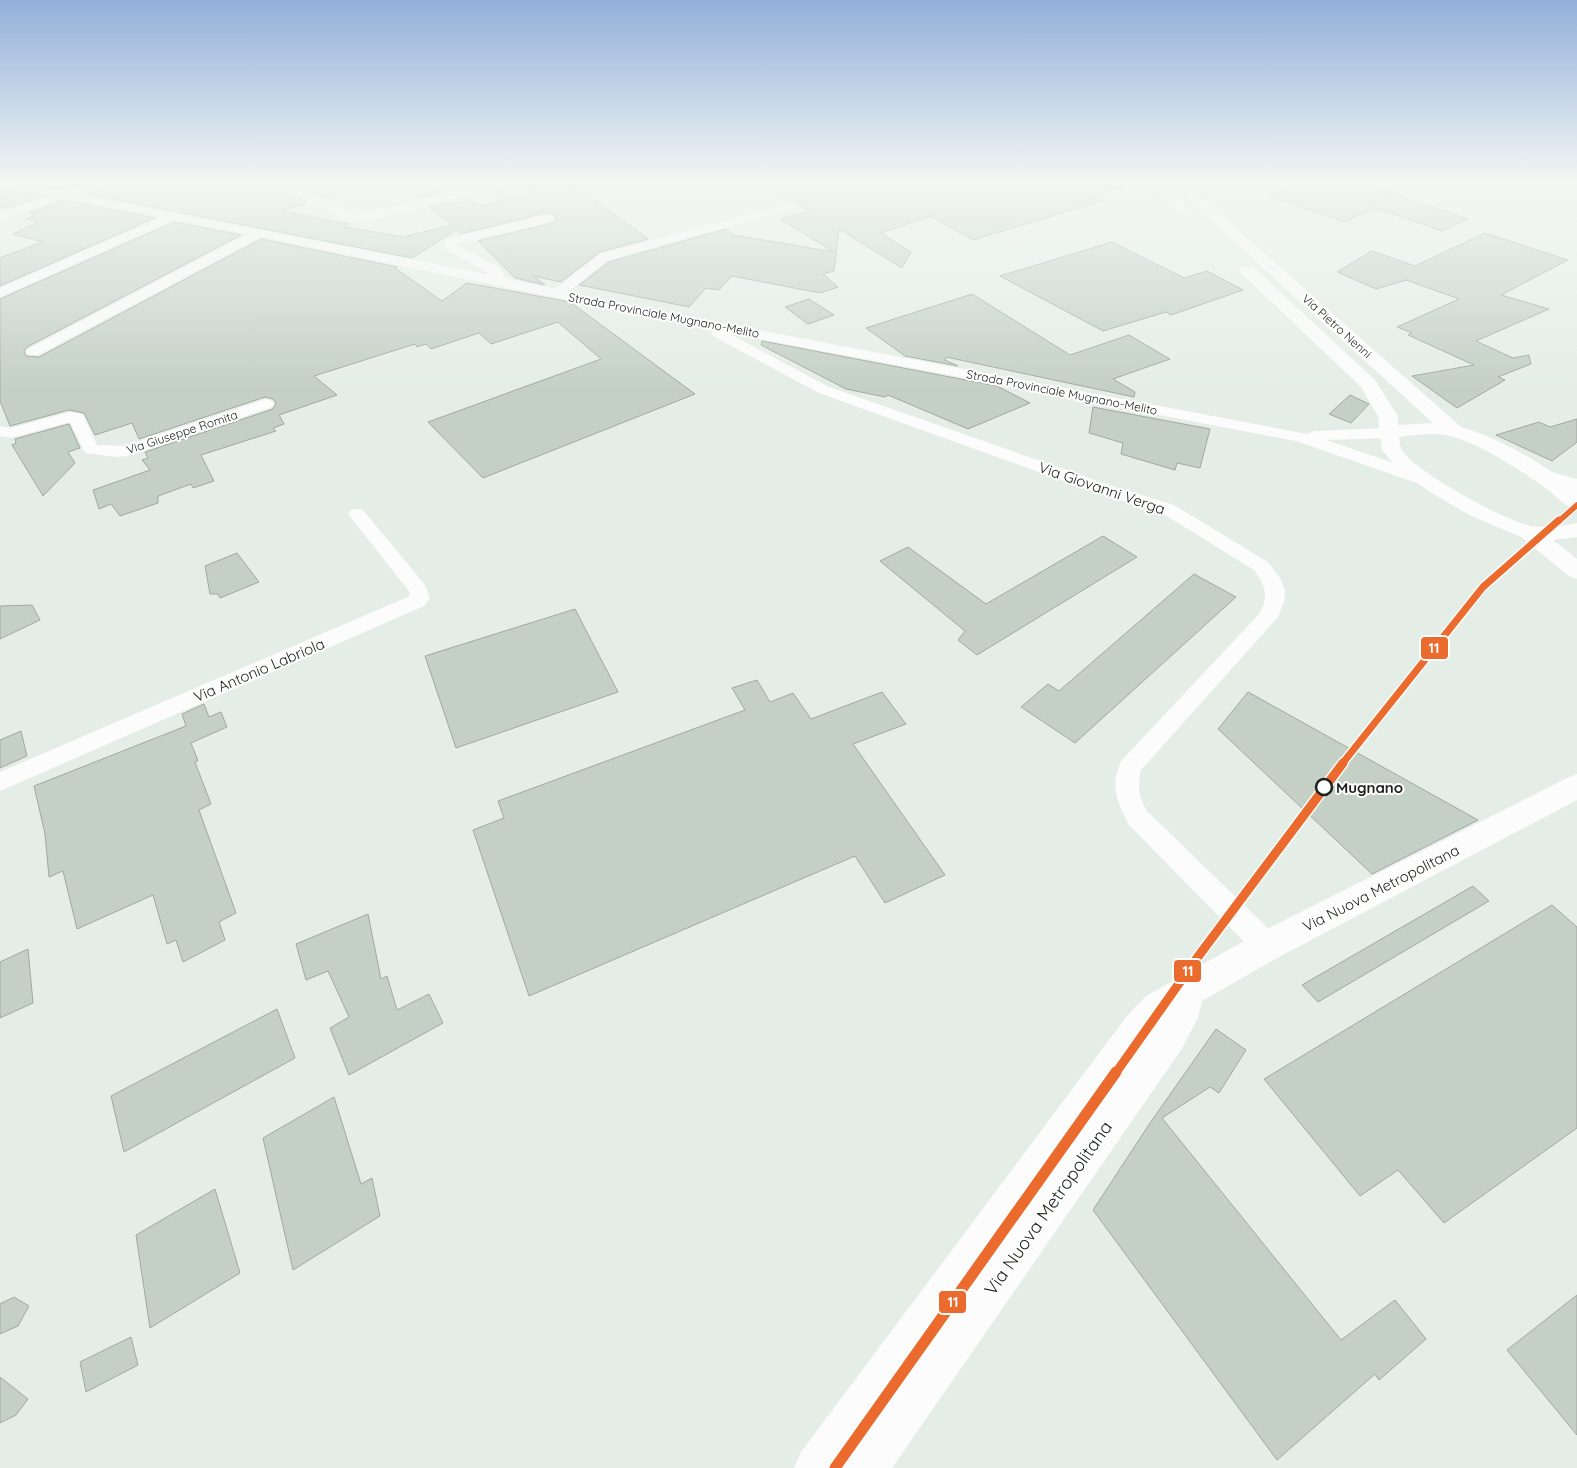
<svg xmlns="http://www.w3.org/2000/svg" width="1577" height="1468" font-family="Quicksand,sans-serif">
  <rect width="100%" height="100%" fill="#e5eee6"/>
  <!-- building -->
  <g fill="#c4d0c6" stroke="#a1a8a2">
    <polygon points="35,182 87,182 63,189 32,183"/>
    <polygon points="114,182 266,182 307,203 281,211 349,224 345,227 403,237 451,225 429,207 450,202 453,204 471,200 483,205 539,192 525,182 566,182 583,194 586,193 648,239 600,252 561,282 533,276 545,285 515,278 478,241 553,223 557,218 550,212 469,232 460,233 456,230 412,258 86,194 111,186"/>
    <polygon points="288,182 312,182 337,194 324,198"/>
    <polygon points="417,182 419,182 437,194 419,198 411,191"/>
    <polygon points="761,182 1123,182 1124,187 1094,196 1105,200 973,240 930,216 881,233 911,252 902,268 839,229 834,271 823,274 838,287 820,293 732,276 719,290 706,288 689,307 579,285 609,262 726,229 734,235 834,252 780,219 809,211"/>
    <polygon points="1316,182 1358,182 1468,219 1442,231 1375,208 1344,222 1269,196 1301,183 1308,186"/>
    <polygon points="13,190 43,196 8,208 0,206 0,194"/>
    <polygon points="64,200 155,218 0,286 0,258 42,242 13,234 38,222 26,219 36,215 28,213"/>
    <polygon points="174,222 241,235 27,347 24,351 26,356 39,357 261,239 397,267 395,268 442,301 467,283 570,302 695,394 483,478 428,422 601,359 558,322 491,344 479,333 431,349 426,344 417,347 415,344 314,376 337,395 279,415 284,424 273,428 276,431 201,455 214,481 193,488 191,484 158,496 158,503 120,516 111,504 99,509 93,490 150,470 142,460 148,458 145,452 273,409 276,403 273,399 265,397 139,439 132,423 95,435 84,413 69,410 10,426 0,401 0,299"/>
    <polygon points="1485,233 1568,260 1501,295 1549,309 1476,341 1513,358 1529,355 1531,364 1498,377 1505,380 1457,408 1412,376 1474,365 1408,335 1412,333 1397,327 1459,299 1406,280 1376,289 1337,272 1372,251 1415,266"/>
    <polygon points="1112,242 1184,278 1207,271 1243,290 1171,315 1166,312 1103,331 1000,276"/>
    <polygon points="972,294 1070,355 1129,335 1170,359 1113,379 1135,392 1134,397 946,357 945,360 958,366 905,356 866,328"/>
    <polygon points="809,299 834,315 808,324 785,307"/>
    <polygon points="762,341 997,386 1030,403 968,429 888,395 885,397 846,389 761,345"/>
    <polygon points="1350,395 1369,404 1351,423 1329,414"/>
    <polygon points="1093,407 1210,429 1200,468 1177,463 1175,470 1121,454 1123,443 1089,433"/>
    <polygon points="1577,419 1577,442 1552,461 1496,435 1539,422 1550,427"/>
    <polygon points="69,424 80,448 68,452 75,463 43,496 12,445 16,443 15,439"/>
    <polygon points="1103,536 1137,557 977,655 958,640 965,631 880,561 908,547 986,604"/>
    <polygon points="237,553 259,582 220,598 218,594 210,594 205,566"/>
    <polygon points="1194,574 1236,597 1075,743 1021,707 1048,684 1059,691"/>
    <polygon points="32,605 40,620 0,639 0,606"/>
    <polygon points="575,609 618,692 456,748 425,656"/>
    <polygon points="757,680 770,702 793,693 811,719 882,692 906,724 853,744 945,875 885,903 855,856 529,996 473,830 504,818 498,801 745,710 732,688"/>
    <polygon points="1248,692 1478,820 1372,874 1218,729"/>
    <polygon points="204,704 209,717 221,712 227,727 191,743 198,761 195,762 211,804 199,810 236,913 219,922 225,940 183,962 176,940 167,944 153,895 77,929 63,871 49,877 45,834 34,786 186,726 182,714"/>
    <polygon points="21,731 27,756 0,768 0,740"/>
    <polygon points="1473,886 1489,901 1318,1002 1302,985"/>
    <polygon points="1552,905 1577,927 1577,1128 1444,1223 1398,1170 1360,1196 1264,1079"/>
    <polygon points="368,914 381,979 387,976 397,1010 429,994 443,1023 349,1075 330,1028 349,1017 328,971 306,980 296,944"/>
    <polygon points="28,949 33,1003 0,1018 0,962"/>
    <polygon points="277,1009 295,1058 124,1152 111,1096"/>
    <polygon points="1216,1029 1246,1050 1219,1093 1210,1087 1162,1118 1341,1340 1395,1300 1426,1339 1379,1380 1375,1374 1277,1460 1093,1210 1150,1123"/>
    <polygon points="334,1097 361,1184 372,1178 380,1216 293,1270 263,1138"/>
    <polygon points="215,1189 240,1273 150,1328 136,1235"/>
    <polygon points="1577,1295 1577,1435 1507,1350"/>
    <polygon points="14,1297 29,1306 18,1326 0,1334 0,1304"/>
    <polygon points="131,1337 138,1365 86,1392 80,1362"/>
    <polygon points="0,1377 28,1399 16,1415 0,1423"/>
  </g>
  <g fill="none" stroke-linecap="round" stroke-linejoin="round">
    <!-- minor -->
    <g fill="#fbfcfb" fill-rule="evenodd">
      <path d="M0,182H17L63,191L94,182H112L110,184L78,194L491,275L449,251L444,245L447,239L549,214L555,218L553,221L456,244L498,267L506,277L505,278L555,289L600,254L790,203L796,206L794,208L608,260L568,292L642,308L1307,434L1314,431L1389,428L1395,430L1397,433L1395,436L1389,438L1326,440L1426,474L1429,478L1426,482L1420,483L1414,482L1296,441L728,333L829,387L1112,486L1174,505L1268,562L1280,578L1285,590L1284,602L1278,617L1141,770C1137,785 1139,798 1147,811L1277,937L1280,946L1277,955L1267,958L1257,955L1129,825C1117,803 1109,783 1122,760L1260,613C1269,597 1265,584 1254,570L1162,513L1100,494L819,393L713,336L711,333L714,330L261,237L38,355H28L26,352L28,349L247,234L174,220L0,297V288L161,217L64,198L0,221V213L50,195L0,185Z"/>
      <polygon points="268,182 283,182 358,215 493,182 513,182 511,184 358,223 348,221"/>
      <polygon points="266,399 272,401 274,404 272,407 127,456 117,457 85,453 70,422 11,438 0,436 0,426 11,428 69,412 82,414 84,417 97,445 125,446"/>
      <polygon points="357,509 363,510 425,585 430,598 424,606 0,791 0,772 410,596 409,591 348,514 351,510"/>
    </g>
    <!-- tertiary -->
    <g fill="#fbfcfb" fill-rule="evenodd">
      <polygon points="1537,468 1577,479 1577,492 1530,478 1527,474 1530,470"/>
      <polygon points="1577,774 1577,800 1279,957 1202,1001 1198,1018 1181,1050 892,1468 794,1468 801,1452 1127,1016 1146,996 1255,935 1567,778"/>
    </g>
    <!-- primary -->
    <g fill="#fbfcfb" fill-rule="evenodd">
      <polygon points="1146,182 1161,182 1192,211 1190,214 1180,214"/>
      <path d="M1169,182H1184L1461,427C1499,438 1547,465 1577,491V510C1564,506 1554,494 1543,486C1516,468 1480,443 1449,436C1433,432 1415,435 1399,437C1400,442 1400,448 1403,452C1420,474 1503,520 1531,526C1546,528 1562,526 1577,523V537L1553,540L1577,559V579L1569,576L1521,537L1469,515L1430,492L1398,469L1382,450L1378,416L1361,387L1241,273L1239,270L1241,267H1253L1375,380L1398,416V425L1433,423Z"/>
    </g>
    <!-- metro-1-far3 casing -->
    <g stroke="#fff" stroke-width="8">
      <polyline id="metro-1-far3" points="1558,522 1577,505"/>
    </g>
    <!-- metro-1-far2 casing -->
    <g stroke="#fff" stroke-width="10">
      <polyline id="metro-1-far2" points="1342,764 1483,587 1559,520"/>
    </g>
    <!-- metro-1-far1 casing -->
    <g stroke="#fff" stroke-width="12">
      <polyline id="metro-1-far1" points="1115,1074 1197,958 1343,763"/>
    </g>
    <!-- metro-1 casing -->
    <g stroke="#fff" stroke-width="15">
      <polyline id="metro-1" points="835,1468 1116,1072"/>
    </g>
    <!-- metro-1-far3 -->
    <use href="#metro-1-far3" stroke="#eb6a2d" stroke-width="5.5"/>
    <!-- metro-1-far2 -->
    <use href="#metro-1-far2" stroke="#eb6a2d" stroke-width="7"/>
    <!-- metro-1-far1 -->
    <use href="#metro-1-far1" stroke="#eb6a2d" stroke-width="9"/>
    <!-- metro-1 -->
    <use href="#metro-1" stroke="#eb6a2d" stroke-width="11"/>
  </g>
  <!-- sky -->
  <linearGradient id="sky" x2="0" y2="1"><stop stop-color="#93b0da"/><stop offset="0.47" stop-color="#f3f7f4"/><stop offset="1" stop-color="#f3f7f4" stop-opacity="0"/></linearGradient>
  <rect width="1577" height="388" fill="url(#sky)"/>
  <!-- markers -->
  <circle fill="#fff" stroke="#1a201a" stroke-width="2.5" cx="1324" cy="787" r="8"/>
  <g text-anchor="middle" dominant-baseline="central" stroke-width="4" stroke-linejoin="round" paint-order="stroke">
    <!-- far-street labels -->
    <g font-size="12" fill="#1a201a" stroke="#fff">
      <text transform="translate(664 315) rotate(11)">Strada Provinciale Mugnano-Melito</text>
      <text transform="translate(1337 326) rotate(42)">Via Pietro Nenni</text>
      <text transform="translate(1062 392) rotate(11)">Strada Provinciale Mugnano-Melito</text>
      <text transform="translate(182 432) rotate(-18)">Via Giuseppe Romita</text>
    </g>
    <!-- street labels -->
    <g font-size="15" fill="#1a201a" stroke="#fff">
      <text transform="translate(1102 488) rotate(19)">Via Giovanni Verga</text>
      <text transform="translate(259 670) rotate(-23)">Via Antonio Labriola</text>
      <text transform="translate(1381 888) rotate(-27)">Via Nuova Metropolitana</text>
    </g>
    <!-- stop labels -->
    <g font-size="15" font-weight="bold" fill="#1a201a" stroke="#fff" text-anchor="start">
      <text x="1336" y="787">Mugnano</text>
    </g>
    <!-- near-street labels -->
    <g font-size="18" fill="#1a201a" stroke="#fff">
      <text transform="translate(1048 1208) rotate(-55)">Via Nuova Metropolitana</text>
    </g>
  </g>
  <g stroke="#fff" stroke-width="2">
    <rect x="1420" y="636" width="29" height="24" rx="5" fill="#eb6a2d"/>
    <rect x="1173" y="959" width="29" height="24" rx="5" fill="#eb6a2d"/>
    <rect x="938" y="1290" width="29" height="24" rx="5" fill="#eb6a2d"/>
  </g>
  <g font-size="14" text-anchor="middle" font-weight="bold" fill="#fff">
    <text x="1434" y="653">11</text>
    <text x="1188" y="976">11</text>
    <text x="953" y="1307">11</text>
  </g>
</svg>
